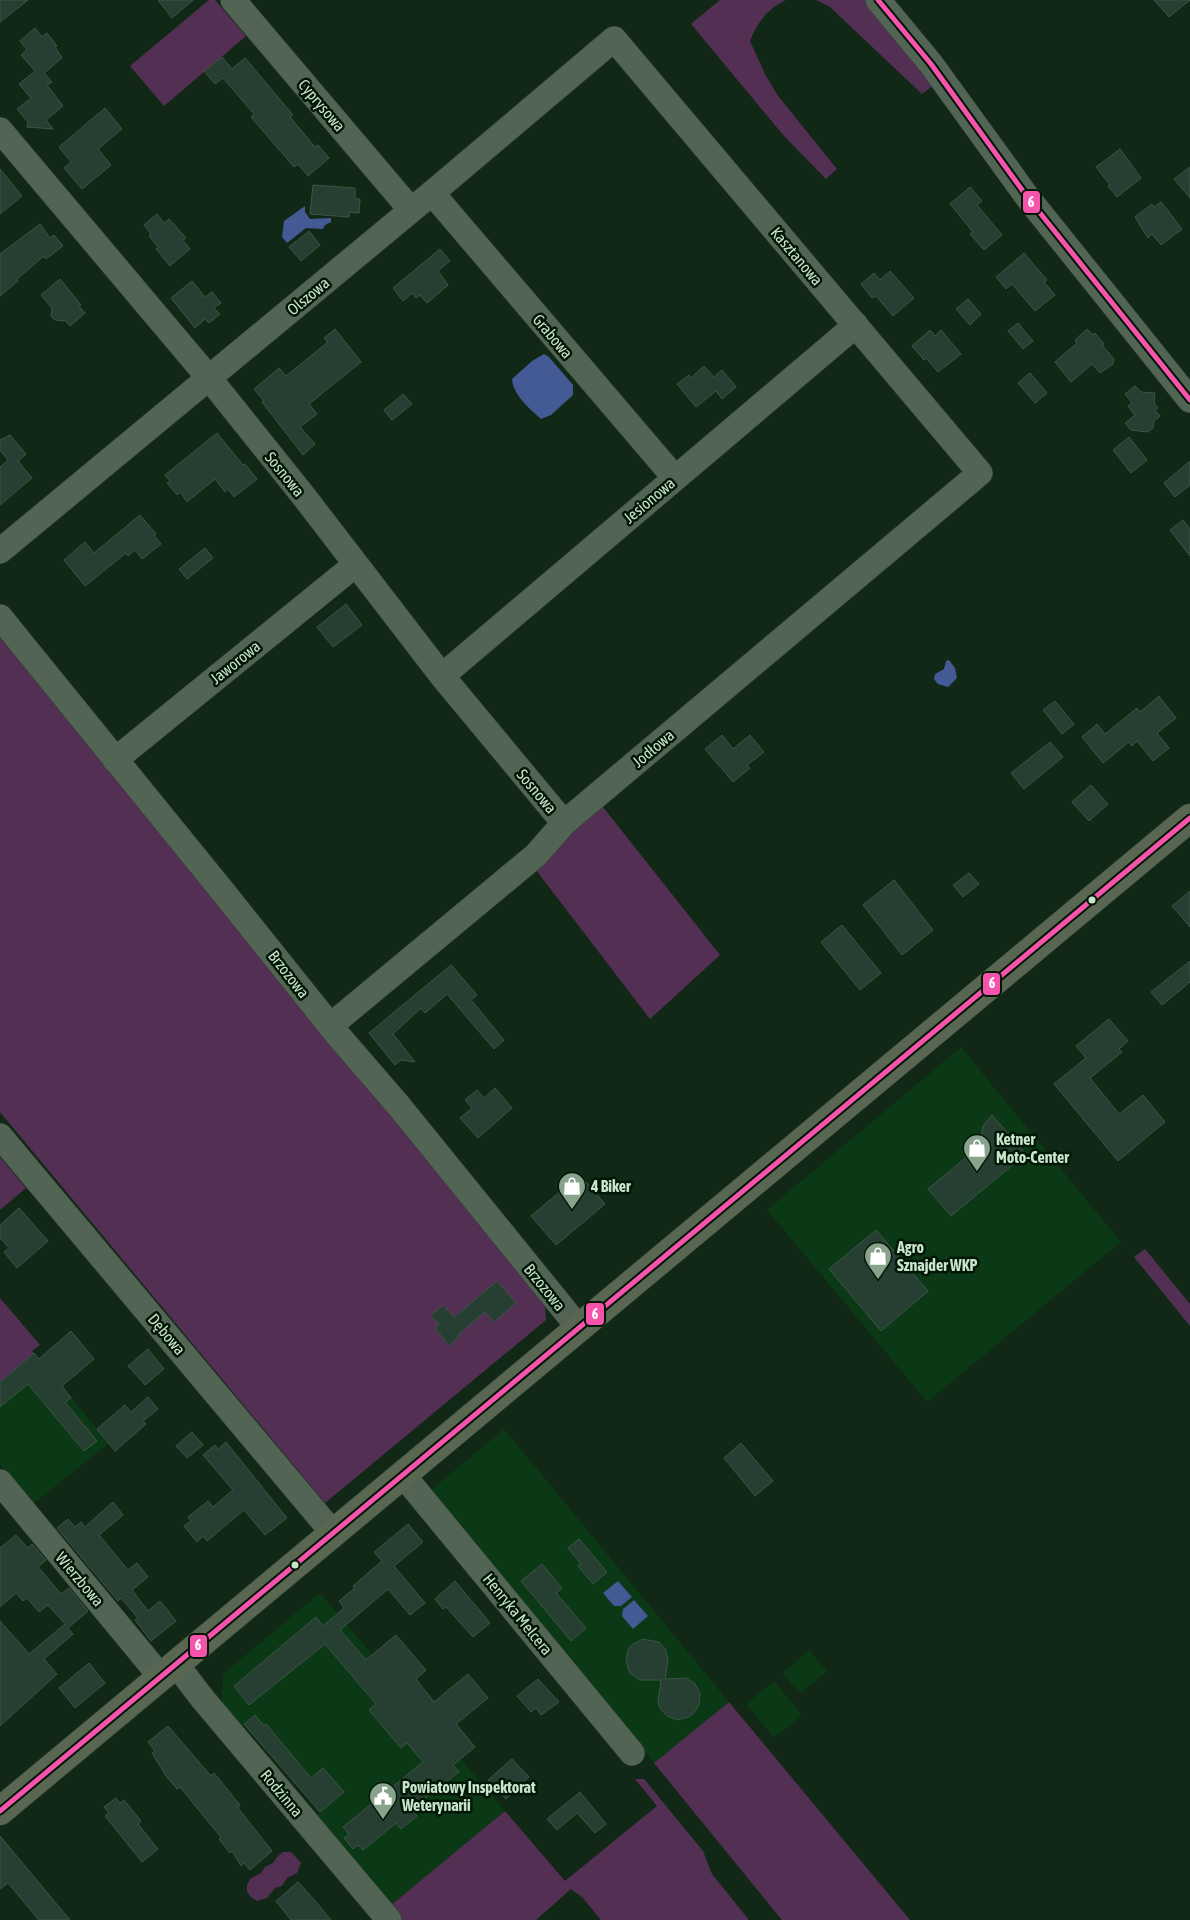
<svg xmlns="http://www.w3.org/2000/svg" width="1190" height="1920" font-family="'Asap Condensed',sans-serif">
  <rect width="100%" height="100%" fill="#122817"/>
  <!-- built -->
  <g fill="#0b3815">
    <polygon points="961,1047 1121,1242 927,1402 767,1210"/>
    <polygon points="34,1353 109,1443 33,1504 0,1464 0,1382"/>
    <polygon points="504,1429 729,1702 654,1763 430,1491"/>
    <polygon points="320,1593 505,1811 390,1906 315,1816 320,1812 244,1725 242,1726 222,1702 223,1674"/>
    <polygon points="809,1650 827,1671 800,1694 783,1673"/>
    <polygon points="774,1681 802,1715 774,1738 746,1704"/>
  </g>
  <!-- green -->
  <g fill="#542f54">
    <polygon points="209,0 215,0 246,36 164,106 130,66"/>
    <path d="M720,0H786C768,8 757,23 750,41L765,74L778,96L837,169L826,179L784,136L691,24Z"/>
    <polygon points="816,0 870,0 936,83 922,94 830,7"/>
    <polygon points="0,635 545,1304 546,1320 325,1503 0,1112"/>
    <polygon points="599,802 720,955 650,1019 536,870"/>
    <polygon points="0,1157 26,1188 0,1210"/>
    <polygon points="1145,1249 1190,1304 1190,1326 1134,1257"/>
    <polygon points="0,1298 40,1345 32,1351 34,1353 0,1382"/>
    <polygon points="729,1702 910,1920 782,1920 654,1763"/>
    <polygon points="635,1779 644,1779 703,1851 712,1874 749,1920 601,1920 583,1898 571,1889 536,1920 401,1920 390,1906 505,1811 565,1881 657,1806"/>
    <polygon points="283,1852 291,1852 301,1863 297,1873 287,1878 282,1886 275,1888 267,1898 257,1901 251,1897 247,1892 247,1885 250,1879 261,1873 265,1867 273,1863 278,1856"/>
  </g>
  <!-- water -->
  <g fill="#435a95">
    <polygon points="305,206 305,212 310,219 331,218 331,222 325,225 323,229 306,228 287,243 282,237 284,221"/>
    <path d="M544,354L549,357L573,385V395L551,415L541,419C530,409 513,395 512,379L532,361Z"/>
    <polygon points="949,660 955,668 957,678 948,687 938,684 934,679 935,674 944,669 946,661"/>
    <polygon points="618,1581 632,1597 621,1606 614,1606 603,1593"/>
    <polygon points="634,1600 648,1616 633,1629 622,1616 623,1609"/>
  </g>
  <!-- building -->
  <g fill="#273f32" stroke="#3d5446">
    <polygon points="0,0 28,0 0,22"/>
    <polygon points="158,0 193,0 172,18"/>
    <polygon points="1154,0 1190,0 1169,17"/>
    <polygon points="35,28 42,37 47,33 57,46 55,47 62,58 44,73 52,82 47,85 63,106 46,120 53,129 27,127 28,122 17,109 31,98 19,84 35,71 21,55 27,50 20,41"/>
    <polygon points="222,57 232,69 245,58 293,115 290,117 315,147 318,145 329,158 308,176 298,164 294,167 251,117 254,114 223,78 215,84 204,71"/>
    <polygon points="105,108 122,129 98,149 111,165 82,189 64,168 71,162 59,147"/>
    <polygon points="1120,149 1141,178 1117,197 1108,186 1110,185 1096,167"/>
    <polygon points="1190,167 1190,198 1174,179"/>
    <polygon points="0,169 22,196 0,214"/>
    <polygon points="313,185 355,188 355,199 360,199 359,213 349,212 349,217 310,214"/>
    <polygon points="970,187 982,201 977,205 1002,235 984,250 970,234 973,232 950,204"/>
    <polygon points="1161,202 1182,229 1161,245 1152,234 1148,238 1135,217 1152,204 1154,207"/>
    <polygon points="157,214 164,223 169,219 186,238 183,240 190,249 170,266 156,249 158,247 149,236 151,234 144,225"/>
    <polygon points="40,224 50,238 54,235 63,246 46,259 44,256 17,279 18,281 0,296 0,254"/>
    <polygon points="309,231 320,245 301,261 289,247"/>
    <polygon points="440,249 450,261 438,271 448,285 427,303 420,295 416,298 412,293 403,301 393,288"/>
    <polygon points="1024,253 1047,280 1044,282 1055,295 1035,311 1012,284 1006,289 996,277"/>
    <polygon points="890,271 914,298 893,316 876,296 872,298 861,284 874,273 880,280"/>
    <polygon points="60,279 81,305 79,306 85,313 70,326 66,321 55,320 51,316 52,308 41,295"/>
    <polygon points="192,281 205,297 212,292 221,303 214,308 220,314 209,323 205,319 195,328 171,298"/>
    <polygon points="968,299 981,314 970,325 956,309"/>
    <polygon points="1018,323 1033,341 1023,349 1008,331"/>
    <polygon points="335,329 361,362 309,404 317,414 300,427 315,444 303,455 262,402 264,401 254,389 279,368 286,376 328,342 324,338"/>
    <polygon points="1087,329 1093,335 1095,333 1104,344 1102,345 1114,359 1113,364 1100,373 1092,364 1071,382 1055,362 1077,343 1075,340"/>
    <polygon points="930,330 935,336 941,330 961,354 938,372 926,358 924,360 912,346"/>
    <polygon points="704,366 714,377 722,370 736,387 722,399 716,391 696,407 677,384 689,375 691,378"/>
    <polygon points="1030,373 1047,393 1035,403 1018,383"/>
    <polygon points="1135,386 1141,392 1155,393 1154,403 1158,408 1155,410 1160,416 1154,421 1153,428 1148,432 1131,430 1125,423 1135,415 1128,406 1132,403 1125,394"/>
    <polygon points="403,394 412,404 392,420 384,410"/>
    <polygon points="217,433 243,465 245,464 257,479 234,497 228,489 225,492 215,479 187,502 180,492 177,495 167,483 170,481 165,475"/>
    <polygon points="10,435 26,454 18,461 32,478 0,505 0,467 8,460 0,450 0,440"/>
    <polygon points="1129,437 1147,460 1131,473 1113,450"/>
    <polygon points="1190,461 1190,485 1175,497 1164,483"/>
    <polygon points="140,515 156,534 154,535 161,544 142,559 135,550 128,556 126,553 85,586 64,560 85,542 94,553"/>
    <polygon points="1183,520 1190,529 1190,556 1170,530"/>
    <polygon points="205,548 213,558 187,579 179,569"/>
    <polygon points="346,604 362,625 333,647 317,627"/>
    <polygon points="1159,696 1176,718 1157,733 1169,748 1153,761 1137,741 1132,746 1129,742 1103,763 1082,737 1097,724 1105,734 1137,708 1140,712"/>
    <polygon points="1055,701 1074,724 1062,734 1043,710"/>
    <polygon points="722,735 733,749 750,735 764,752 747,765 750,768 733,782 705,749"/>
    <polygon points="1050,742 1063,757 1024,789 1011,773"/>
    <polygon points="1091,785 1108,804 1089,821 1072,802"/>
    <polygon points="969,873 979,884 963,897 953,885"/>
    <polygon points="894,880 933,930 902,955 863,905"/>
    <polygon points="1190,891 1190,927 1172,906"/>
    <polygon points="842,925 881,973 860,990 821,942"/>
    <polygon points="1190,961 1190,982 1162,1005 1151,992"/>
    <polygon points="451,965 477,995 471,1000 504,1040 494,1049 447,994 425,1013 421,1008 393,1034 415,1062 401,1060 395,1065 369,1033"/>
    <polygon points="1109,1019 1128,1041 1119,1049 1122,1052 1090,1078 1119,1114 1143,1095 1165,1122 1118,1161 1054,1084 1086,1058 1076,1046"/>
    <polygon points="495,1088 512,1108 478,1138 460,1118 472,1108 465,1100 477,1090 484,1098"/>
    <polygon points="992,1115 1026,1154 951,1216 928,1189 980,1146 983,1126"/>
    <polygon points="580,1175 605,1204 556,1245 531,1216"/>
    <polygon points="19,1208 48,1241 17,1268 4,1252 9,1248 0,1238 0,1225"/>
    <polygon points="876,1230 928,1291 881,1331 829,1269"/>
    <polygon points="497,1281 516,1303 494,1322 485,1312 459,1334 460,1336 449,1346 435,1328 439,1325 431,1315 443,1305 454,1317"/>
    <polygon points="71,1331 94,1359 62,1386 71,1398 65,1402 97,1441 84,1451 28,1384 0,1407 0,1382 34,1353 39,1359"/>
    <polygon points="148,1349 164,1369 145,1385 128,1366"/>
    <polygon points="148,1397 158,1409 143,1421 146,1424 115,1451 97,1429 125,1405 131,1412"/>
    <polygon points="192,1432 203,1445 187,1458 176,1446"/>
    <polygon points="226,1442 287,1518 265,1535 244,1510 207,1541 203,1536 197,1542 184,1526 191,1521 188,1517 208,1501 213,1507 233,1490 203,1455 215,1445 218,1449"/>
    <polygon points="741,1443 773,1481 755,1496 724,1458"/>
    <polygon points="113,1502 123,1515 99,1535 128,1570 137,1563 148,1577 132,1590 148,1611 160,1601 176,1621 151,1641 135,1620 138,1618 121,1598 118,1601 57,1528 68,1519 75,1527 81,1522 85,1527"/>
    <polygon points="408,1524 423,1542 394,1566 425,1603 410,1615 388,1589 340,1630 366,1660 396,1635 426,1670 416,1679 434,1702 468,1674 488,1698 456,1724 475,1747 453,1765 459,1772 411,1809 417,1816 401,1829 396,1823 363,1850 358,1845 353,1849 344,1838 349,1834 343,1827 423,1762 407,1743 401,1748 369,1710 376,1704 325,1644 249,1705 234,1686 316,1617 323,1626 344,1608 339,1601 355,1588 353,1586 382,1561 374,1552"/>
    <polygon points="16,1535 28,1548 32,1544 46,1560 38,1567 61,1594 69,1588 88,1611 68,1628 73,1634 44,1659 57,1674 0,1726 0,1621 29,1654 65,1624 48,1605 39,1612 27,1598 23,1601 16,1593 0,1607 0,1548"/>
    <polygon points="579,1539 607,1572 593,1584 578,1566 581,1564 568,1548"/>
    <polygon points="542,1564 562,1588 556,1593 586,1628 571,1641 521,1581"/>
    <polygon points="455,1581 490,1623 473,1637 446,1607 443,1609 435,1599"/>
    <polygon points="643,1639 659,1642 666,1650 668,1661 665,1679 686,1678 695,1684 698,1689 700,1694 699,1705 693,1714 688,1717 677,1720 667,1716 660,1708 658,1702 661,1680 640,1680 631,1674 628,1669 626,1658 629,1648 633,1644"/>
    <polygon points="89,1663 105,1683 75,1708 59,1688"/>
    <polygon points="538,1679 559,1702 541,1715 536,1708 531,1712 517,1696"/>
    <polygon points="255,1715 264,1726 266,1724 311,1778 323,1768 344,1792 320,1812 244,1724"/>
    <polygon points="168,1726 211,1776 214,1773 240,1805 238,1808 272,1851 250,1870 244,1863 241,1866 232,1851 230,1853 219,1839 221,1837 215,1830 180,1787 177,1789 166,1776 152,1753 155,1751 148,1742"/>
    <polygon points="512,1759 529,1777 506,1799 488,1780"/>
    <polygon points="580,1792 606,1824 595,1833 577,1813 557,1830 547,1819"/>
    <polygon points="116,1798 120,1803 124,1800 141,1821 138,1824 158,1849 142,1862 105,1816 109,1813 104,1807"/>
    <polygon points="0,1836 70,1920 39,1920 8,1883 0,1889"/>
    <polygon points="298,1882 310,1895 331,1920 291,1920 276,1901"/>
  </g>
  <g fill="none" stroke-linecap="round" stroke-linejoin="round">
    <!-- minor casing -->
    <g stroke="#324335" stroke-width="26">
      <g id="minor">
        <polyline points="233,0 411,210"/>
        <polyline points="878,0 931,64 1028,198 1190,400"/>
        <polyline points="0,130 209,378 302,494 442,676 564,823"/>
        <polyline points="432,193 675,478"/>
        <polyline points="0,551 432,193 614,39 980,473 564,823 536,855 330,1026"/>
        <polyline points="0,617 224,893 336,1033 399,1106 579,1328"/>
        <polyline points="442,676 856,325"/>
        <polyline points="115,760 355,565"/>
        <polyline points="0,1136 333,1533"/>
        <polyline points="403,1475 632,1753"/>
        <polyline points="0,1482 161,1677"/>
        <polyline points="176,1664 202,1698 389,1920"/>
      </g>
    </g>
    <!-- major casing -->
    <g stroke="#324335" stroke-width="29">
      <polyline id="major" points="0,1811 1190,818"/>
    </g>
    <!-- minor -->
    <use href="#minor" stroke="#526555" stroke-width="25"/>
    <!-- major -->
    <use href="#major" stroke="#596652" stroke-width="28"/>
    <!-- bus-1 casing -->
    <g stroke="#021605" stroke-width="9">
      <g id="bus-1">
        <polyline points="878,0 931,64 1028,198 1190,400"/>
        <polyline points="0,1811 1190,818"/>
      </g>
    </g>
    <!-- bus-1 -->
    <use href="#bus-1" stroke="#f653ac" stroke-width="5"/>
  </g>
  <!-- icons -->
  <defs>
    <g id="shop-pin" transform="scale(1.4375)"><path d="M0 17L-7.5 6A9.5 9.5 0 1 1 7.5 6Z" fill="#88a28c" stroke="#021605"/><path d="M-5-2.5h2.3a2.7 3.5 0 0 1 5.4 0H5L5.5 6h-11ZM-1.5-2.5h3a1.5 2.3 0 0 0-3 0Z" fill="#fff"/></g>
    <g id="civic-pin" transform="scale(1.4375)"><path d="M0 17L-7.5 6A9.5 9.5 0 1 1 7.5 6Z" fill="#88a28c" stroke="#021605"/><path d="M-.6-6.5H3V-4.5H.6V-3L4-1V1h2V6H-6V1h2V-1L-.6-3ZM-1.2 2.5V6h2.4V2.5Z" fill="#fff"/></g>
  </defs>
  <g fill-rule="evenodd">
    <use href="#shop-pin" x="977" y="1148"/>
    <use href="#shop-pin" x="572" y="1186"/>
    <use href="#shop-pin" x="878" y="1256"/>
    <use href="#civic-pin" x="383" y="1796"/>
  </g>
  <!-- markers -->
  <g fill="#c8e4cb" stroke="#021605" stroke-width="2">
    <circle cx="1092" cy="900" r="4.5"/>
    <circle cx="295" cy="1565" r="4.5"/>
  </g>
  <g text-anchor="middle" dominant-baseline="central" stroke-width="5" stroke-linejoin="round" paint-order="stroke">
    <!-- street labels -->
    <g font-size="16" fill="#c8e4cb" stroke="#021605">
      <text transform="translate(322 105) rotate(50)">Cyprysowa</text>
      <text transform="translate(797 256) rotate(50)">Kasztanowa</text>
      <text transform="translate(308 296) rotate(-40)">Olszowa</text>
      <text transform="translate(553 336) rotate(50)">Grabowa</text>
      <text transform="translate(285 474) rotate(51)">Sosnowa</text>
      <text transform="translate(649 500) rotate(-40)">Jesionowa</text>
      <text transform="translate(235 662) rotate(-39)">Jaworowa</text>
      <text transform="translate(653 748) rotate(-40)">Jodłowa</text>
      <text transform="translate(537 791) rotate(50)">Sosnowa</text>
      <text transform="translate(289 974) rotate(52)">Brzozowa</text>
      <text transform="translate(545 1287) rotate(51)">Brzozowa</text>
      <text transform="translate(167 1334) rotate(50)">Dębowa</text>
      <text transform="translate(80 1579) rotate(50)">Wierzbowa</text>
      <text transform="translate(518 1614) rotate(51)">Henryka Melcera</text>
      <text transform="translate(282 1793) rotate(50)">Rodzinna</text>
    </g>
    <!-- poi labels -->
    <g font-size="16" font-weight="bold" fill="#c8e4cb" stroke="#021605" text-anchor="start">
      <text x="996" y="1139">Ketner<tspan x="996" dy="18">Moto-Center</tspan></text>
      <text x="591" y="1186">4 Biker</text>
      <text x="897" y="1247">Agro<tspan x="897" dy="18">Sznajder WKP</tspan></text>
      <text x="402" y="1787">Powiatowy Inspektorat<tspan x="402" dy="18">Weterynarii</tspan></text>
    </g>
  </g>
  <g stroke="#021605" stroke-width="2">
    <rect x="1022" y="190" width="19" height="24" rx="5" fill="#f653ac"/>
    <rect x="982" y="972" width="19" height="24" rx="5" fill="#f653ac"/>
    <rect x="585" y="1302" width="20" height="24" rx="5" fill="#f653ac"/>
    <rect x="189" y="1634" width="19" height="24" rx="5" fill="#f653ac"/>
  </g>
  <g font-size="14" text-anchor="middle" font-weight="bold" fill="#fff">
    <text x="1031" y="207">6</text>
    <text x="992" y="988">6</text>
    <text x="595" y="1319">6</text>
    <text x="198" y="1650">6</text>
  </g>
</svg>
